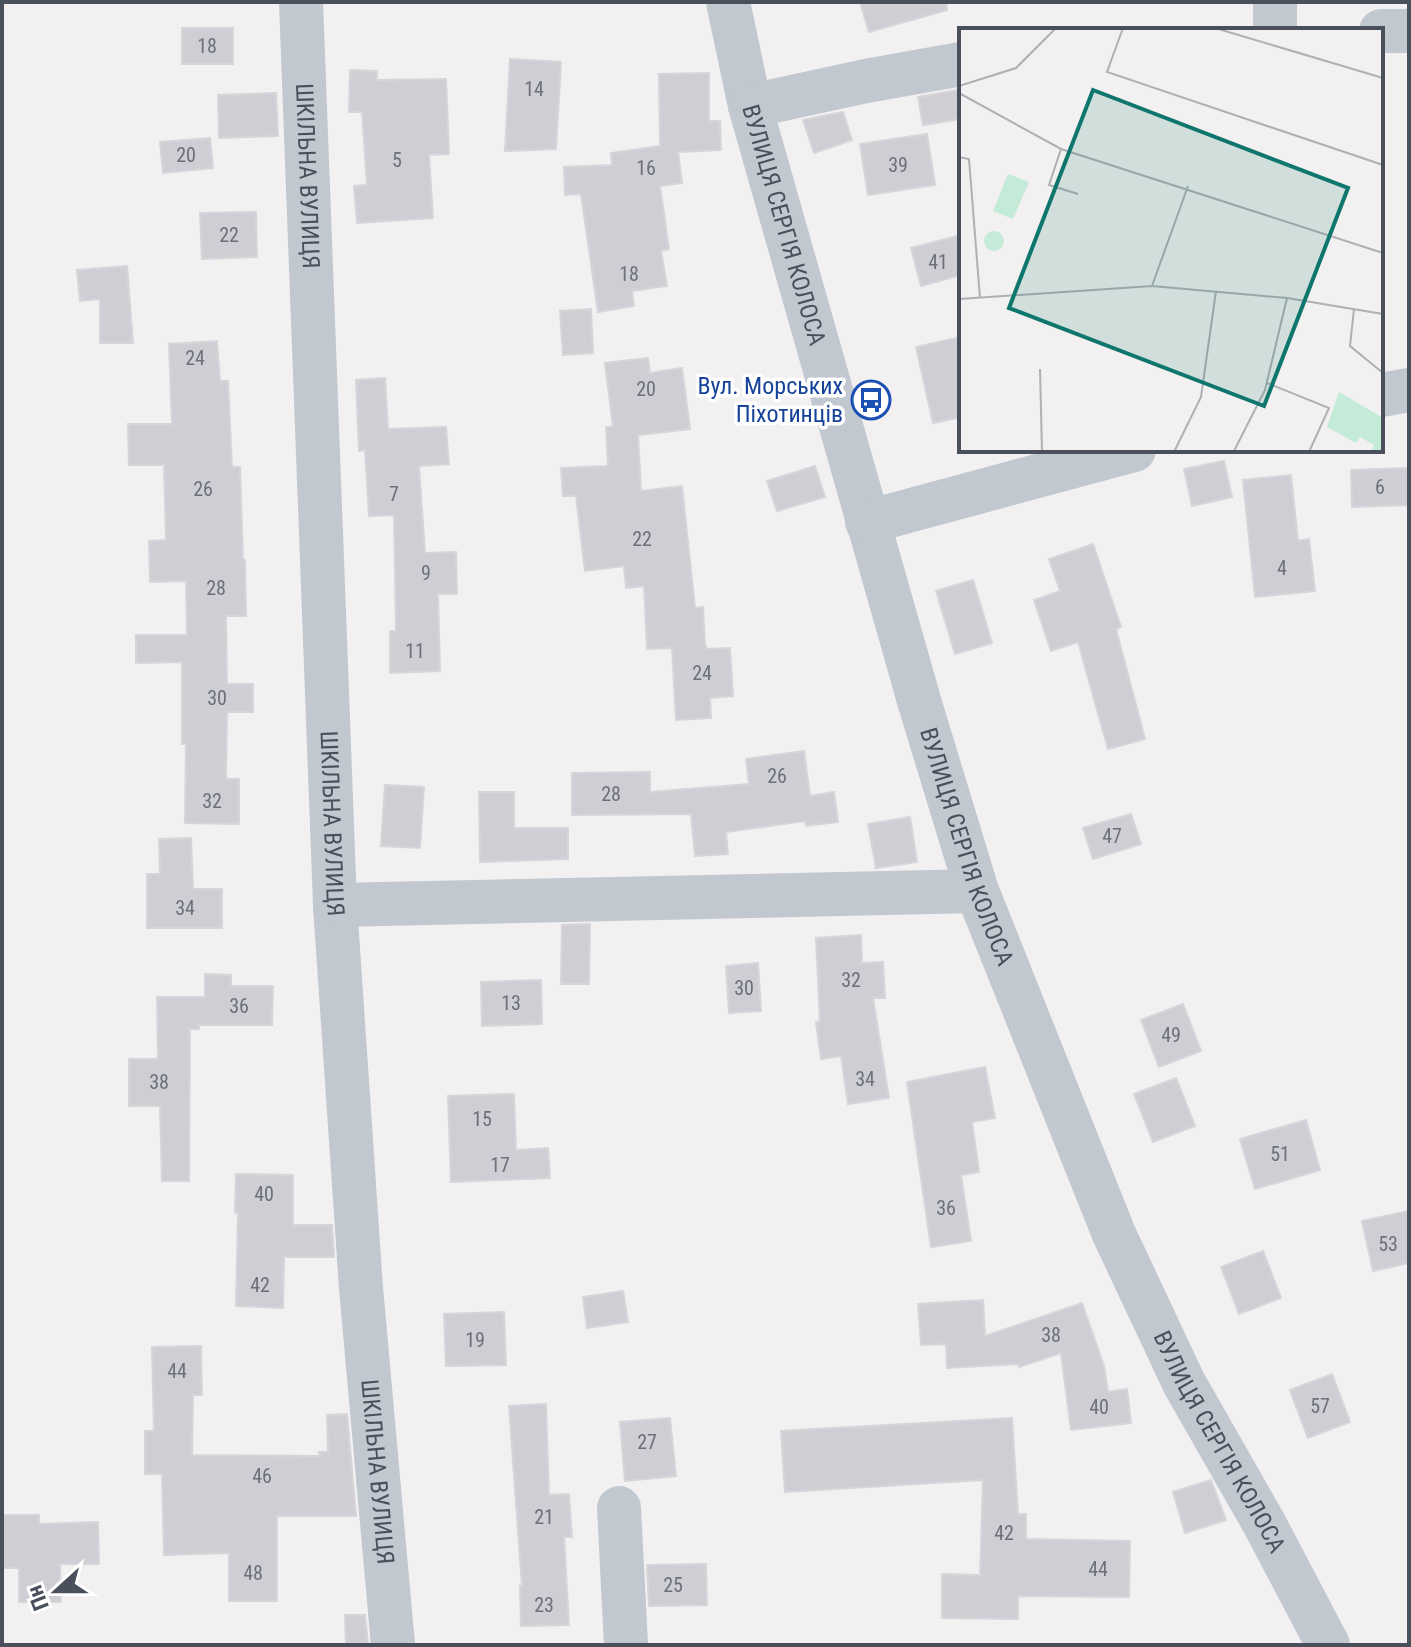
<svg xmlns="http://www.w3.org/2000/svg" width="1411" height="1647" font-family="'Roboto Condensed',sans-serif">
  <rect width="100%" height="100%" fill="#f2f0f0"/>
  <!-- building -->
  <g fill="#ceced4" stroke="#d5d5da" stroke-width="2">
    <polygon points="860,2 946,2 947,10 869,32"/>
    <rect x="182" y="28" width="51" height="36"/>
    <polygon points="510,59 561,62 556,149 505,151"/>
    <polygon points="350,70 377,71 377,80 446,79 449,154 429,155 433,218 357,223 354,186 367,185 362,112 349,112"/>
    <polygon points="709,73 709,121 720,121 721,150 678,152 682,183 660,186 669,249 661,251 667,286 632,291 634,306 598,312 581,194 565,195 564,167 612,165 611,153 660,146 659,74"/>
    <polygon points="958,90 961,119 923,125 918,97"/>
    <polygon points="276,93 278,136 219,138 218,95"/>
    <polygon points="843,112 852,140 814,153 803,120"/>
    <polygon points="927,134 935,185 868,195 860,144"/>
    <polygon points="210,138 213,168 163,173 160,142"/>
    <polygon points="256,212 257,257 202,259 200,213"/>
    <polygon points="961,235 961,275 921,286 911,248"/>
    <polygon points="127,266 133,343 100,343 100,299 80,301 77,270"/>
    <polygon points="591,309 593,353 563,355 560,311"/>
    <polygon points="961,337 961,417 933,423 916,347"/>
    <polygon points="217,341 220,381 228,381 232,467 240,467 243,560 245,560 246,616 226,616 227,684 253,684 253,712 227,712 226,779 239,779 239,824 185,823 186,744 182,744 182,662 136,663 136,635 187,635 186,581 150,582 149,541 166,540 164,465 129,465 128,424 172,424 169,344"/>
    <polygon points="648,358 650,373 682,368 690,429 638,435 641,491 682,486 695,608 703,607 705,645 707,649 730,648 733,696 710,698 711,718 676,720 672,648 647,649 644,586 626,588 624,566 585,571 576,496 563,496 561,468 608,466 606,427 613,427 605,363"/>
    <polygon points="385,378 388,429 446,427 449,464 419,466 425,553 456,552 457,594 438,594 440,671 390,673 390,631 396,631 394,515 369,516 365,450 359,451 356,380"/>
    <polygon points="1224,461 1232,497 1192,506 1184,469"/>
    <polygon points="815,466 825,497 777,511 767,481"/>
    <polygon points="1409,468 1409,505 1352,507 1351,470"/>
    <polygon points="1291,475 1298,541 1309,539 1315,591 1255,597 1243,480"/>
    <polygon points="1093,544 1121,627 1116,629 1145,739 1108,749 1078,642 1051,651 1034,600 1060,591 1049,559"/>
    <polygon points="973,580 992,643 955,654 936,591"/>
    <polygon points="804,751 810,796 834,792 838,822 806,826 805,821 726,832 728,854 695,856 691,814 572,815 572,773 650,772 650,792 749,784 746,759"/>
    <polygon points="385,785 424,787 420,848 381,846"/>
    <polygon points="479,792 514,792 514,828 568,828 568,859 480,862"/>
    <polygon points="1131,814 1141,844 1093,859 1083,828"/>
    <polygon points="910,817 917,862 876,868 868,824"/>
    <polygon points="191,838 193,889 222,889 222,928 147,928 147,874 160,874 159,839"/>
    <polygon points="590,924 589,984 561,984 562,925"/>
    <polygon points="861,935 862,963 883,962 885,998 873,998 889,1098 848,1104 841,1056 821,1059 816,1022 820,1021 816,938"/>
    <polygon points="758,963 761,1011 729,1013 726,966"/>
    <polygon points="205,974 231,975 231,986 273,986 272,1025 199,1025 199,1029 190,1029 189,1181 162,1181 160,1106 129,1106 129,1059 158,1059 157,997 205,997"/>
    <polygon points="541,980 542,1024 482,1026 481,982"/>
    <polygon points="1183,1004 1201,1051 1159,1067 1141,1020"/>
    <polygon points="985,1067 995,1118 972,1122 979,1172 961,1175 971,1241 931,1247 907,1082"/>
    <polygon points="1176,1078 1195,1126 1153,1142 1134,1094"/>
    <polygon points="514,1094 516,1150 548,1148 550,1178 451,1182 448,1096"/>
    <polygon points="1306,1120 1320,1170 1255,1189 1240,1139"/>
    <polygon points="236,1174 293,1175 293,1225 332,1225 334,1257 284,1257 283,1308 236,1306 238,1213 235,1213"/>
    <polygon points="1409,1211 1409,1263 1373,1271 1362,1221"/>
    <polygon points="1263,1251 1281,1298 1239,1314 1221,1267"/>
    <polygon points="623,1291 628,1322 587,1328 583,1297"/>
    <polygon points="983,1300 985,1336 1082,1303 1104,1366 1108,1392 1127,1389 1131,1423 1071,1430 1061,1353 1019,1367 1018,1364 947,1368 946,1344 921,1345 918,1304"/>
    <polygon points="504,1312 506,1365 446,1366 444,1314"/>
    <polygon points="201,1346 202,1395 193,1395 192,1455 320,1456 319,1452 328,1452 327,1415 347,1414 356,1516 277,1516 277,1601 229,1601 229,1553 164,1555 162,1474 145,1474 145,1431 154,1431 152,1347"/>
    <polygon points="1332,1374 1350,1422 1308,1438 1290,1390"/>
    <polygon points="546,1404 549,1495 569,1494 572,1537 564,1537 569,1625 521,1626 520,1586 522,1586 509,1406"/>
    <polygon points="670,1418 676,1476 625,1481 620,1422"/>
    <polygon points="1012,1418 1018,1514 1026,1514 1026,1539 1130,1541 1129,1597 1018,1596 1018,1619 942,1618 942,1574 980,1575 983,1480 785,1492 781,1431"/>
    <polygon points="1211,1480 1226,1520 1185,1533 1173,1492"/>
    <polygon points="2,1515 39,1515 39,1524 98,1522 99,1564 60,1564 61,1602 19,1602 19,1568 2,1568"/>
    <polygon points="706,1564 707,1605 649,1606 647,1565"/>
    <polygon points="345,1615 365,1615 368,1645 346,1645"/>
  </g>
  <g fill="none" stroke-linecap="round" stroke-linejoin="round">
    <!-- minor -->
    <g stroke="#c2c8d0" stroke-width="44">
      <path id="s1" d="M301,2L335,905L361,1288L393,1645"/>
      <path id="s2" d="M728,2L750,106L920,704L977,891L1114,1234L1184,1383L1265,1525L1328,1645"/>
      <polyline points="1275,2 1275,30"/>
      <polyline points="1381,31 1409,31"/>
      <polyline points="750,106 866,81 961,64"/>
      <polyline points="1381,395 1409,390"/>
      <polyline points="867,522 1134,450"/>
      <polyline points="335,905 977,891"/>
      <polyline points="619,1508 626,1645"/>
    </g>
  </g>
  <!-- icons -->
  <defs>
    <g id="bus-ring" transform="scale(2)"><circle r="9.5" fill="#fff" stroke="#1a4fb4" stroke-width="1.5"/><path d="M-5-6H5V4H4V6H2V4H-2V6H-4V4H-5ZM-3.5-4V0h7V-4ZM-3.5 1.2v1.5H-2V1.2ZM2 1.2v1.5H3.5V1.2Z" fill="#1a4fb4"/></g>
  </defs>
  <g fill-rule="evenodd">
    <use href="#bus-ring" x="871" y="400"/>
  </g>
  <g text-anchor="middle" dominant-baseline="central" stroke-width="7" stroke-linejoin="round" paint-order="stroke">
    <!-- number labels -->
    <g font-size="20" fill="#6b7079">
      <text x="207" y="46">18</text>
      <text x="534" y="89">14</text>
      <text x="186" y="155">20</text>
      <text x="397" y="160">5</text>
      <text x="898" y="165">39</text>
      <text x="646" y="168">16</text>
      <text x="229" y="235">22</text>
      <text x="938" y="262">41</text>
      <text x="629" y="274">18</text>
      <text x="195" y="358">24</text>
      <text x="646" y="389">20</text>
      <text x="1380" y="487">6</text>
      <text x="203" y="489">26</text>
      <text x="394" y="494">7</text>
      <text x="642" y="539">22</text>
      <text x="1282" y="568">4</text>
      <text x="426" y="573">9</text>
      <text x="216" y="588">28</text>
      <text x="415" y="651">11</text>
      <text x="702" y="673">24</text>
      <text x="217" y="698">30</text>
      <text x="777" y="776">26</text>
      <text x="611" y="794">28</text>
      <text x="212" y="801">32</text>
      <text x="1112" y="836">47</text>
      <text x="185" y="908">34</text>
      <text x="851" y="980">32</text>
      <text x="744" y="988">30</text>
      <text x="511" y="1003">13</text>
      <text x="239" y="1006">36</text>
      <text x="1171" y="1035">49</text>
      <text x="865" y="1079">34</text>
      <text x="159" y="1082">38</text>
      <text x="482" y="1119">15</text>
      <text x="1280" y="1154">51</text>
      <text x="500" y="1165">17</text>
      <text x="264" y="1194">40</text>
      <text x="946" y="1208">36</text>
      <text x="1388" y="1244">53</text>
      <text x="260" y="1285">42</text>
      <text x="1051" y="1335">38</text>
      <text x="475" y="1340">19</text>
      <text x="177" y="1371">44</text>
      <text x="1320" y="1406">57</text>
      <text x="1099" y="1407">40</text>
      <text x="647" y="1442">27</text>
      <text x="262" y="1476">46</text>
      <text x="544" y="1517">21</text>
      <text x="1004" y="1533">42</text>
      <text x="1098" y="1569">44</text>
      <text x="253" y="1573">48</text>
      <text x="673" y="1585">25</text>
      <text x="544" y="1605">23</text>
    </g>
    <!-- street labels -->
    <g font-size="24" fill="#4a505b" stroke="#fff">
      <text stroke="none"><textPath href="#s1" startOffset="174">ШКІЛЬНА ВУЛИЦЯ</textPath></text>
      <text stroke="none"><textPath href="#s2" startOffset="230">ВУЛИЦЯ СЕРГІЯ КОЛОСА</textPath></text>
      <text stroke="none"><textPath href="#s1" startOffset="822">ШКІЛЬНА ВУЛИЦЯ</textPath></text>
      <text stroke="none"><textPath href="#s2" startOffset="878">ВУЛИЦЯ СЕРГІЯ КОЛОСА</textPath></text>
      <text stroke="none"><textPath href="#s2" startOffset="1526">ВУЛИЦЯ СЕРГІЯ КОЛОСА</textPath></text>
      <text stroke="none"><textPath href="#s1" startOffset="1472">ШКІЛЬНА ВУЛИЦЯ</textPath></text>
    </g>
    <!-- transit labels -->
    <g font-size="24" fill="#164399" stroke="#fff" text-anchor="end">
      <text x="843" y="386">Вул. Морських<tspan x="843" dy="28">Піхотинців</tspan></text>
    </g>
  </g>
  <!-- overview -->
  <g transform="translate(959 28)">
    <rect width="424" height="424" fill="#f2f0f0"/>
    <path d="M49,146L70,154L54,191L34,183ZM25 213a10 10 0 1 1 20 0a10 10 0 1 1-20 0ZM380,364L424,390V424L413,423L415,417L401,409L397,415L368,399Z" fill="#c4ead8"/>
    <path fill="none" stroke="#afb0b4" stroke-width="2" d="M164,0L148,44L424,137M256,0L424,50M0,58L57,40L97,0M0,65L102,121L424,225M102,121L90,157L119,166M0,129L10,131L21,270M193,258L229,158M0,271L193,258L328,270L424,286M395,281L391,318L424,345M81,341L83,424M308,355L370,380L350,424M275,423L306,362L328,270M215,424L242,369L257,263"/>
    <path fill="#0f766e" fill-opacity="0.15" stroke="#0f766e" stroke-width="4" d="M134,62L389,160L305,378L50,280Z"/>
    <rect width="424" height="424" fill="none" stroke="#4a505b" stroke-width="4"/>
  </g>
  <!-- border -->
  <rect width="1411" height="1647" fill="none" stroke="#4a505b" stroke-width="8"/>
  <!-- north arrow -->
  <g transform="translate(56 1591) rotate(249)" stroke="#ffffff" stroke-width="6" paint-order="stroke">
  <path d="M0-6L14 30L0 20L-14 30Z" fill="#4a505b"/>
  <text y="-12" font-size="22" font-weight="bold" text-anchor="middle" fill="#4a505b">Пн</text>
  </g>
</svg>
